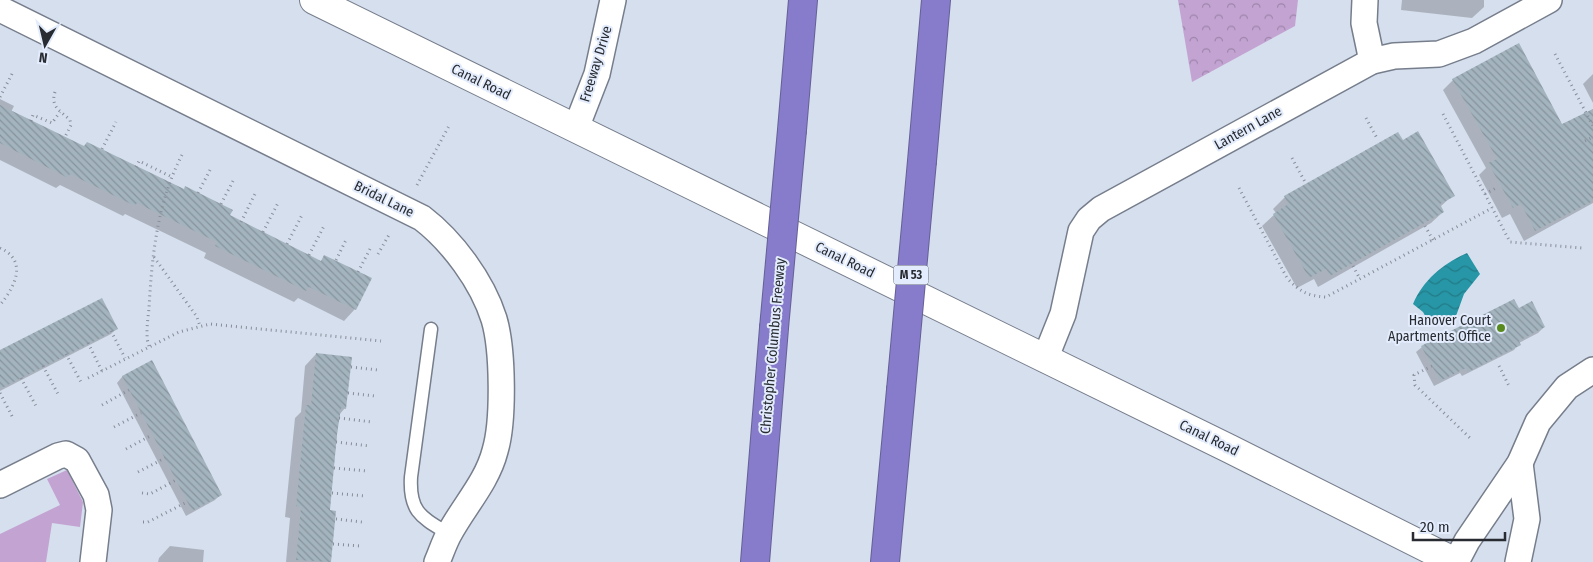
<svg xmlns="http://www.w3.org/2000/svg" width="1593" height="562" font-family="'Fira Sans Condensed',sans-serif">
  <defs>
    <pattern id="park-crowns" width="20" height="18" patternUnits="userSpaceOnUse" patternTransform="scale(1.25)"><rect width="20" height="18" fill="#c3a3d2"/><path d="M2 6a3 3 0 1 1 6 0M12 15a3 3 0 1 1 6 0" fill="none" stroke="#9e85ab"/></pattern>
    <pattern id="water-waves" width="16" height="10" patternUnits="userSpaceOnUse" patternTransform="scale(1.25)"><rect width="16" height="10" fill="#2796a6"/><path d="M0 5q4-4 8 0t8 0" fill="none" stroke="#227b88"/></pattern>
    <pattern id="building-back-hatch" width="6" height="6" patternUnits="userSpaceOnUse" patternTransform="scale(1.25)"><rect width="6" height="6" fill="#a4b4bf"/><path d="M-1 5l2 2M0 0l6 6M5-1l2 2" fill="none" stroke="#86939c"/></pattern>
  </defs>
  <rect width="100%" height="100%" fill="#d6dfee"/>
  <!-- grass -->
  <polygon fill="#c3a3d2" points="67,470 83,502 80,527 52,523 46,562 0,562 0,534 60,505 47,479"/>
  <!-- park -->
  <polygon fill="url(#park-crowns)" points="1178,0 1298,0 1295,26 1192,82"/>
  <!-- water -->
  <path fill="url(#water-waves)" d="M1467,253L1480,274L1464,294L1456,316L1429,323L1423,312L1413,304C1424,279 1443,264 1467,253Z"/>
  <!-- shadow -->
  <g fill="#0003">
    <polygon points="1402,0 1484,0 1484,7 1472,18 1401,10"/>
    <polygon points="1593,74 1593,103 1583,84"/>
    <polygon points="1453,80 1562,126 1593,109 1593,203 1524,241 1510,214 1502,218 1479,175 1486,168 1443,90"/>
    <polygon points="0,99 14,106 11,112 320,262 325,257 355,309 344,321 298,298 294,302 204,258 206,253 125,214 123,216 60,185 56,188 0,160"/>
    <polygon points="1398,134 1402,142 1453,195 1440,207 1443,212 1431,223 1318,287 1314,279 1297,288 1262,226 1276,213 1273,209 1285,197"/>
    <polygon points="1519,310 1544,327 1538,333 1519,343 1514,350 1462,376 1460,373 1434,386 1416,352 1422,347"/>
    <polygon points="117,328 111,334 0,391 0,352"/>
    <polygon points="316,354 345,408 339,415 329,511 335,512 330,562 286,562 290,518 285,517 295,418 301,412 305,366"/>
    <polygon points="151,362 220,495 215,500 186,516 117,383 122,377"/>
    <polygon points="170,546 204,550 203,562 158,562 159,558"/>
  </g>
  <!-- building -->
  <g fill="url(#building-back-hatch)">
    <polygon points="1519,43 1562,124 1593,109 1593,201 1535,231 1521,204 1513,208 1488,163 1497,159 1452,79"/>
    <polygon points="0,105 84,146 87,142 184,189 185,186 233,210 230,215 321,261 324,255 372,278 356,310 309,287 306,291 215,246 217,242 137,203 135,206 70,174 68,178 0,143"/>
    <polygon points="1418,131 1455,196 1440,204 1444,212 1330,276 1326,269 1309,278 1273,214 1288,204 1284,196 1398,132 1403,140"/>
    <polygon points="102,298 118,329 0,389 0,350"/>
    <polygon points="1514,299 1519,308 1532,301 1545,327 1519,341 1521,345 1503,354 1468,372 1466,368 1440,381 1421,346"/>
    <polygon points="316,353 352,357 346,409 341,408 337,434 330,510 336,511 331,562 296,560 301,507 296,506 301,455 306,405 311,405"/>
    <polygon points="152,360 222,495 192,511 122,376"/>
  </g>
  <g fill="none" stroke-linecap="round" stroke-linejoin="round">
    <!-- lane casing -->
    <g stroke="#767e8c" stroke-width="15">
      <path id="lane" d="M431,329L411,477C409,512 421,517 449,534"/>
    </g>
    <!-- street casing -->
    <g stroke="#767e8c" stroke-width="28">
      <g id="street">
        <polyline points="1365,0 1364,23 1372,61"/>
        <path d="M0,9L422,218C452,241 482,281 494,319C503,349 504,421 495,451C487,482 464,506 449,534C444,543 441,553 437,562"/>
        <polyline points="576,128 597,74 613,0"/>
        <polyline points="1045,359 1063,314 1081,231 1089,219 1101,209 1372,61 1394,56 1439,54 1474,41 1549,0"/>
        <polyline points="0,485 58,456 66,454 77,460 96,495 99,510 93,562"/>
        <polyline points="1456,562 1467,541 1520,463 1538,422 1567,387 1593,370"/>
        <polyline points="1518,562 1527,519 1520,463"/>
      </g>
    </g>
    <!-- secondary casing -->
    <g stroke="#767e8c" stroke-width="30">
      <polyline id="secondary" points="314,0 1230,449 1455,562"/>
    </g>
    <!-- highway casing -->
    <g stroke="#656095" stroke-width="30">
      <g id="highway">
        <polyline points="792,130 803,0"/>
        <polyline points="922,161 936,0"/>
        <polyline points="755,562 774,328"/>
        <polyline points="885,562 901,390"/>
      </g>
    </g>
    <!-- path -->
    <g stroke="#878d98" stroke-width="3" stroke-dasharray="1 4" stroke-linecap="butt">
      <polyline points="1555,54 1593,126"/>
      <path d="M55,92C50,107 61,111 70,120L71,125L65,137"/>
      <polyline points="0,97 13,72"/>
      <polyline points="1443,114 1510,242 1582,248"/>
      <polyline points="1366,118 1378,140"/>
      <polyline points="31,121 33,115 52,123 60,112"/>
      <polyline points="1585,141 1593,137"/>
      <polyline points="102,149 116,122"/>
      <polyline points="1292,158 1305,182"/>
      <polyline points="136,167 139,161 172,177"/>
      <polyline points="417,185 450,124"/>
      <path d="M1239,188L1287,278C1299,291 1307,296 1326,297L1492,208"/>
      <polyline points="198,193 210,170"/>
      <polyline points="1485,194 1498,187"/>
      <polyline points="221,204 233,181"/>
      <polyline points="241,222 256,192"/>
      <polyline points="1425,226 1433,240"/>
      <polyline points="263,232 278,203"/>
      <polyline points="287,244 302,215"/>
      <path d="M0,248C29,261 14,288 0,305"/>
      <polyline points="378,254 390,233"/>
      <polyline points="309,255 324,226"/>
      <polyline points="154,257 197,317 200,326"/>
      <polyline points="336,260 347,238"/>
      <polyline points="1353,266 1360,279"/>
      <polyline points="358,272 370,249"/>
      <polyline points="111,331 125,358"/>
      <polyline points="88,343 102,371"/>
      <path d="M149,346C145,336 148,319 149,308C152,256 157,203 182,155"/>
      <polyline points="66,354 81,382"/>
      <polyline points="43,366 58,394"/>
      <polyline points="1432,366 1414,375 1415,385 1470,438"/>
      <polyline points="1499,366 1509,386"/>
      <polyline points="351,367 378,370"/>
      <polyline points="21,378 36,406"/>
      <polyline points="88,378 179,332 210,324 381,341"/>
      <polyline points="0,393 13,418"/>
      <polyline points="348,393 375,396"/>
      <polyline points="102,405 129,390"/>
      <polyline points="339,418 372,422"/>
      <polyline points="114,427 141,413"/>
      <polyline points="336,442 370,446"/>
      <polyline points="126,449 152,435"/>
      <polyline points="334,468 367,471"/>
      <polyline points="138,472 165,458"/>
      <polyline points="142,493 150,494 176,480"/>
      <polyline points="332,493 365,496"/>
      <polyline points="336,519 362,522"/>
      <polyline points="143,522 148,522 187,502"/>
      <polyline points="333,544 360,546"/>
    </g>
    <!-- lane -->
    <use href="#lane" stroke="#fff" stroke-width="12"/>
    <!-- street -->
    <use href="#street" stroke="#fff" stroke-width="25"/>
    <!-- secondary -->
    <use href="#secondary" stroke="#fff" stroke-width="28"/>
    <!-- highway -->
    <use href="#highway" stroke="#867ccb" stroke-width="28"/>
    <!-- highway-bridge casing -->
    <g stroke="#656095" stroke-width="30" stroke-linecap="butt">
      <g id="highway-bridge">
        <polyline points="774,328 792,130"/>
        <polyline points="901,390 922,161"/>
      </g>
    </g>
    <!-- highway-bridge -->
    <use href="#highway-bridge" stroke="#867ccb" stroke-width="28"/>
  </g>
  <!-- markers -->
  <circle fill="#598a1e" stroke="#e3ecfc" stroke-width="2" cx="1501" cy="328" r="5"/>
  <g text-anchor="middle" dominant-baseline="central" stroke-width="4" stroke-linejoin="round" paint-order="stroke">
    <!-- shield labels -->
    <rect fill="#e3ecfc" stroke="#60656e" stroke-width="1" x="893.5" y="265.5" width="35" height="19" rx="4"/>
    <g font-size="12" font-weight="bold" fill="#282b31">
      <text x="911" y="275">M 53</text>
    </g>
    <!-- street labels -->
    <g font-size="14" fill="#282b31" stroke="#e3ecfc">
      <text transform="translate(596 64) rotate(-73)">Freeway Drive</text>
      <text transform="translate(481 82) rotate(26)">Canal Road</text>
      <text transform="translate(1248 128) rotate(-29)">Lantern Lane</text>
      <text transform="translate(384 199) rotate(26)">Bridal Lane</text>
      <text transform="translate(845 260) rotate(26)">Canal Road</text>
      <text transform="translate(773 346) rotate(-85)">Christopher Columbus Freeway</text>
      <text transform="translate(1209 438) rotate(26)">Canal Road</text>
    </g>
    <!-- poi labels -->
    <g font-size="14" fill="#282b31" stroke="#e3ecfc" text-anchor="end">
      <text x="1491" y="320">Hanover Court<tspan x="1491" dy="16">Apartments Office</tspan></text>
    </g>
  </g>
  <!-- north arrow -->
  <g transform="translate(45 45) rotate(188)" stroke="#e3ecfc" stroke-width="4" paint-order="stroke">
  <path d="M0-4L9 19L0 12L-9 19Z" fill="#282b31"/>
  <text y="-8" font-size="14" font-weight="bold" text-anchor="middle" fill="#282b31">N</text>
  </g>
  <!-- scale -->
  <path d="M1413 532v8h92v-8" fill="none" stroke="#282b31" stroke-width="2.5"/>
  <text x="1420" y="532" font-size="15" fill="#282b31" stroke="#e3ecfc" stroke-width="4" paint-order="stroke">20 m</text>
</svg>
